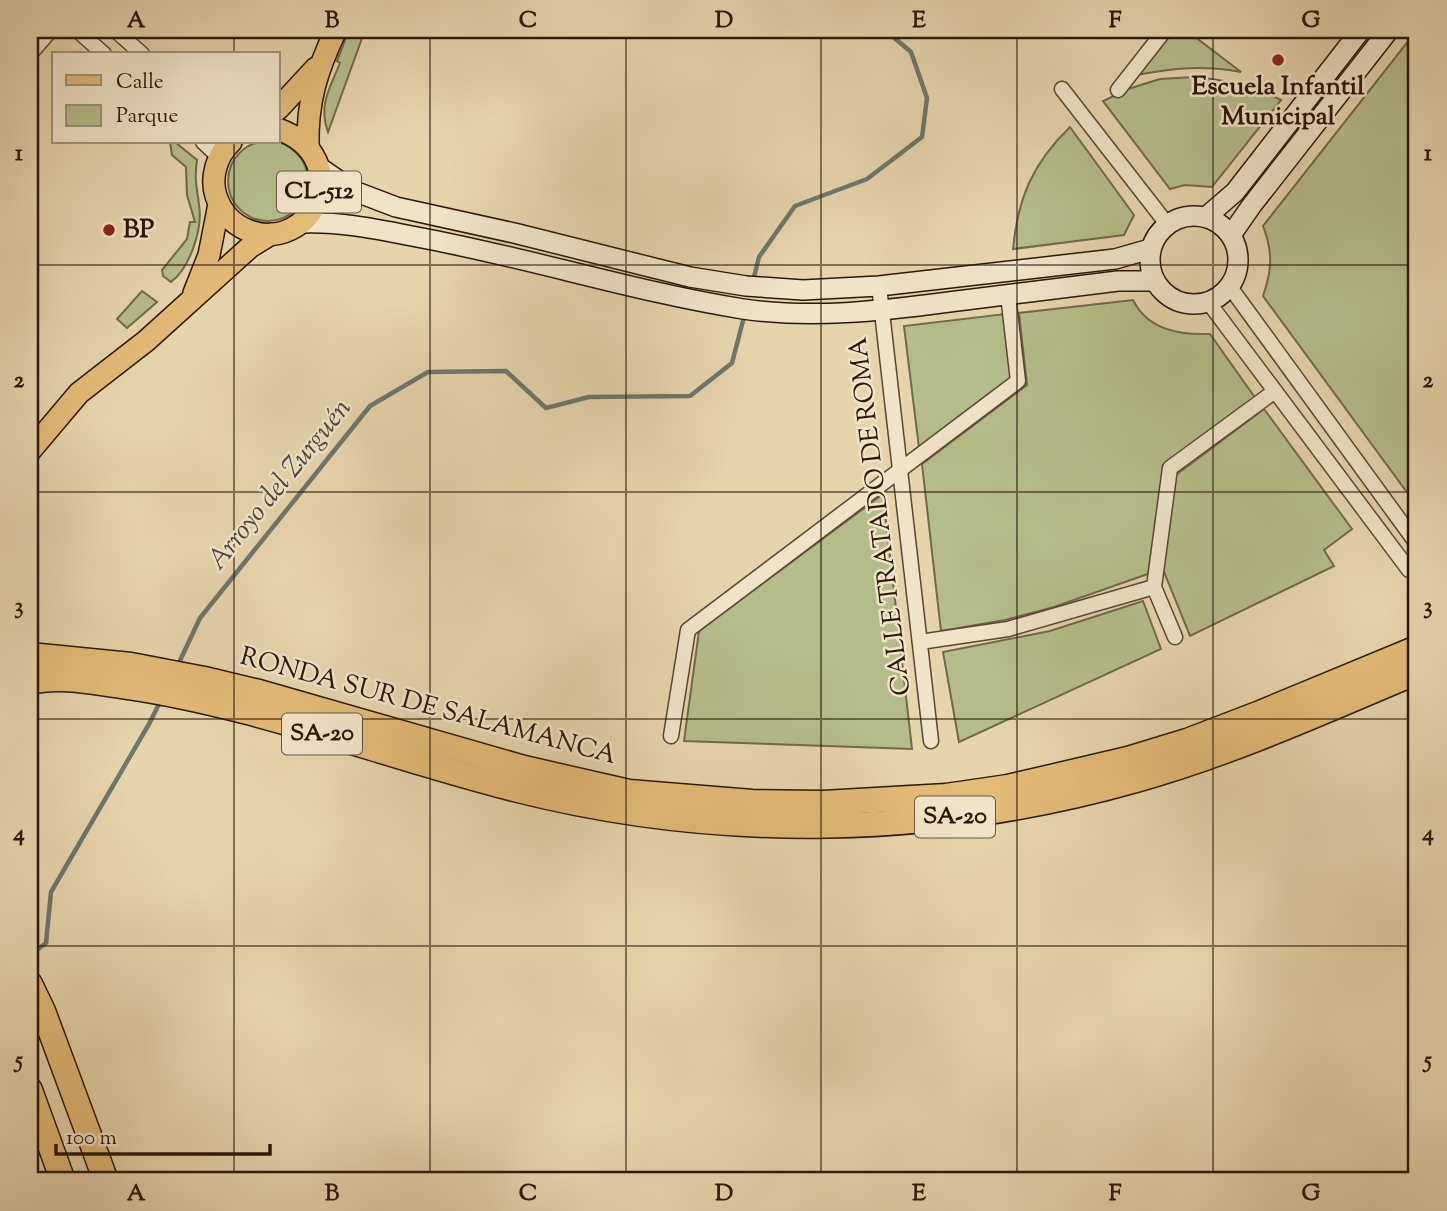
<svg xmlns="http://www.w3.org/2000/svg" width="1447" height="1211" font-family="'Sorts Mill Goudy',serif">
  <rect width="100%" height="100%" fill="#e6d4ab"/>
  <filter id="stains"><feTurbulence type="fractalNoise" baseFrequency=".00286" numOctaves="4"/><feColorMatrix values="0 0 0 0 .2 0 0 0 0 .09 0 0 0 0 .02 0 0 0 .5 -.17"/></filter>
  <radialGradient id="worn" r=".72"><stop offset=".6" stop-color="#630" stop-opacity="0"/><stop offset="1" stop-color="#630" stop-opacity=".3"/></radialGradient>
  <!-- green -->
  <g fill="#b4bd89" stroke="#706a4a" stroke-width="2">
    <path d="M349,30H365L328,132C318,105 330,88 340,63L337,61Z"/>
    <path d="M1173,30H1186L1241,72C1205,65 1172,68 1137,75Z"/>
    <path d="M1417,30V506L1263,296C1272,271 1273,251 1263,226Z"/>
    <path d="M1194,77C1226,80 1252,85 1281,100L1212,187L1185,185L1170,189L1103,101L1128,89L1160,79Z"/>
    <path d="M1070,127L1134,215L1124,235L1013,249C1018,197 1033,163 1070,127Z"/>
    <circle cx="268" cy="181" r="40"/>
    <path d="M170,142H175L197,160C194,180 197,187 199,205C203,228 190,268 171,282L163,276L162,270L187,239L190,222H195L187,195L186,167L172,155Z"/>
    <polygon points="142,291 157,302 127,328 117,319"/>
    <path d="M1133,300C1148,330 1179,335 1210,334L1256,399L1165,467L1148,574L1054,607L1005,620L941,631L922,464L1027,385L1019,313Z"/>
    <polygon points="1005,314 1013,378 919,448 904,326"/>
    <polygon points="1264,409 1352,529 1324,550 1334,566 1190,636 1162,567 1176,475"/>
    <polygon points="883,494 912,749 684,741 699,631"/>
    <polygon points="1143,601 1161,649 959,742 943,652 1050,631"/>
  </g>
  <g fill="none" stroke-linecap="round" stroke-linejoin="round">
    <!-- stream -->
    <g stroke="#6c776e" stroke-width="4.5">
      <polyline points="753,281 759,257 795,206 867,179 922,137 927,98 911,52 885,30"/>
      <polyline points="177,667 200,618 370,406 428,372 506,371 546,408 589,397 690,396 732,363 745,313"/>
      <polyline points="30,955 46,943 51,892 149,724 161,700"/>
    </g>
    <!-- street casing -->
    <g stroke="#5a4634" stroke-width="17">
      <g id="street">
        <polyline points="77,30 104,54"/>
        <polyline points="115,30 142,54"/>
        <polyline points="30,54 51,30"/>
        <polyline points="1062,89 1167,224"/>
        <polyline points="1118,90 1165,30"/>
        <polyline points="203,142 219,157"/>
        <polyline points="879,286 931,741"/>
        <polyline points="1230,287 1417,544"/>
        <polyline points="1209,303 1409,570"/>
        <polyline points="1175,637 1154,587 1170,468 1275,391"/>
        <polyline points="920,642 1008,629 1154,587"/>
        <polyline points="671,736 688,630 1018,381 1008,295"/>
      </g>
    </g>
    <!-- secondary casing -->
    <g stroke="#2c170c" stroke-width="22">
      <g id="secondary">
        <polyline points="319,167 354,191 396,207 514,233 690,277 746,286 803,290 879,286 1115,259 1150,249"/>
        <circle cx="1194" cy="260" r="44"/>
        <polyline points="1206,217 1235,192 1361,30"/>
        <path d="M301,223C343,221 385,231 427,239C533,259 636,292 743,309C811,319 881,311 949,302C1005,295 1062,288 1118,281H1154"/>
        <polyline points="1231,235 1252,205 1389,30"/>
      </g>
    </g>
    <!-- primary casing -->
    <g stroke="#2c170c" stroke-width="24">
      <g id="primary">
        <polyline points="278,109 316,68"/>
        <path d="M231,142C217,155 210,177 216,196C221,211 232,224 247,230C312,256 358,158 278,129"/>
        <path d="M308,146C307,101 317,70 336,30"/>
        <polyline points="194,293 209,255 219,204"/>
        <polyline points="30,451 79,393 146,341 250,247 271,234"/>
      </g>
    </g>
    <!-- highway casing -->
    <g stroke="#2c170c" stroke-width="27">
      <g id="highway">
        <polyline points="30,655 131,665 204,679 259,692 524,768 629,792 752,802 823,803 946,796 1008,787 1128,759 1187,741 1260,713 1417,648"/>
        <path d="M30,682C60,675 92,682 122,686C257,705 386,757 518,790C721,841 935,837 1136,780C1232,753 1325,711 1417,672"/>
        <polyline points="30,984 43,1011 106,1181"/>
        <polyline points="30,1090 63,1181"/>
      </g>
    </g>
    <!-- street -->
    <use href="#street" stroke="#efe3c8" stroke-width="14"/>
    <!-- secondary -->
    <use href="#secondary" stroke="#efe3c8" stroke-width="19"/>
    <!-- primary -->
    <use href="#primary" stroke="#e3ba76" stroke-width="21"/>
    <!-- highway -->
    <use href="#highway" stroke="#e3ba76" stroke-width="24"/>
  </g>
  <!-- grid -->
  <path fill="none" stroke="#2c170c" stroke-width="2" stroke-opacity="0.55" d="M234,30V54M430,30V1181M626,30V1181M821,30V1181M1017,30V1181M1213,30V1181M234,142V1181M30,265H1417M30,492H1417M30,719H1417M30,946H1417"/>
  <!-- markers -->
  <g fill="#8f2418" stroke="#efe3c8" stroke-width="2.5">
    <circle cx="1278" cy="60" r="7"/>
    <circle cx="109" cy="230" r="7"/>
  </g>
  <g text-anchor="middle" dominant-baseline="central" stroke-width="5" stroke-linejoin="round" paint-order="stroke">
    <!-- shield labels -->
    <g fill="#efe3c8" stroke="#665444" stroke-width="2">
      <rect x="277" y="171.5" width="84" height="41" rx="5"/>
      <rect x="282" y="713.5" width="80" height="41" rx="5"/>
      <rect x="915" y="796.5" width="80" height="41" rx="5"/>
    </g>
    <g font-size="24" font-weight="bold" fill="#2c170c">
      <text x="319" y="192">CL-512</text>
      <text x="322" y="734">SA-20</text>
      <text x="955" y="817">SA-20</text>
    </g>
    <!-- poi labels -->
    <g font-size="26" font-weight="bold" fill="#2c170c" stroke="#efe3c8">
      <text x="1278" y="87">Escuela Infantil<tspan x="1278" dy="30">Municipal</tspan></text>
      <text x="123" y="230" text-anchor="start">BP</text>
    </g>
    <!-- street labels -->
    <g font-size="26" fill="#2c170c" stroke="#efe3c8">
      <text transform="translate(881 516) rotate(-97)">CALLE TRATADO DE ROMA</text>
      <text transform="translate(428 707) rotate(15)">RONDA SUR DE SALAMANCA</text>
    </g>
    <!-- water labels -->
    <g font-size="28" font-style="italic" fill="#4c473d" stroke="#efe3c8">
      <text transform="translate(280 485) rotate(-51)">Arroyo del Zurguén</text>
    </g>
  </g>
  <!-- margin -->
  <rect width="1447" height="1211" fill="none" stroke="#e6d4ab" stroke-width="77"/>
  <!-- legend -->
  <rect x="52" y="52" width="228" height="91" fill="#efe3c8" stroke="#a1917d" stroke-width="2"/>
  <rect x="66" y="75" width="35" height="10" fill="#e3ba76" stroke="#a1917d" stroke-width="2"/>
  <text x="116" y="88" font-size="21" fill="#2c170c">Calle</text>
  <rect x="66" y="105" width="35" height="21" fill="#b4bd89" stroke="#a1917d" stroke-width="2"/>
  <text x="116" y="122" font-size="21" fill="#2c170c">Parque</text>
  <!-- scale -->
  <path d="M56 1144v10h214v-10" fill="none" stroke="#2c170c" stroke-width="3.5"/>
  <text x="66" y="1144" font-size="21" fill="#2c170c" stroke="#efe3c8" stroke-width="5" paint-order="stroke">100 m</text>
  <rect x="38" y="38" width="1370" height="1134" fill="none" stroke="#2c170c" stroke-width="2.5"/>
  <g font-size="23" text-anchor="middle" font-weight="bold" fill="#2c170c">
    <text x="136" y="27">A</text>
    <text x="332" y="27">B</text>
    <text x="528" y="27">C</text>
    <text x="724" y="27">D</text>
    <text x="919" y="27">E</text>
    <text x="1115" y="27">F</text>
    <text x="1311" y="27">G</text>
    <text x="19" y="160">1</text>
    <text x="1428" y="160">1</text>
    <text x="19" y="387">2</text>
    <text x="1428" y="387">2</text>
    <text x="19" y="613">3</text>
    <text x="1428" y="613">3</text>
    <text x="19" y="840">4</text>
    <text x="1428" y="840">4</text>
    <text x="19" y="1067">5</text>
    <text x="1428" y="1067">5</text>
    <text x="136" y="1200">A</text>
    <text x="332" y="1200">B</text>
    <text x="528" y="1200">C</text>
    <text x="724" y="1200">D</text>
    <text x="919" y="1200">E</text>
    <text x="1115" y="1200">F</text>
    <text x="1311" y="1200">G</text>
  </g>
  <rect width="100%" height="100%" filter="url(#stains)"/>
  <rect width="100%" height="100%" fill="url(#worn)"/>
</svg>
